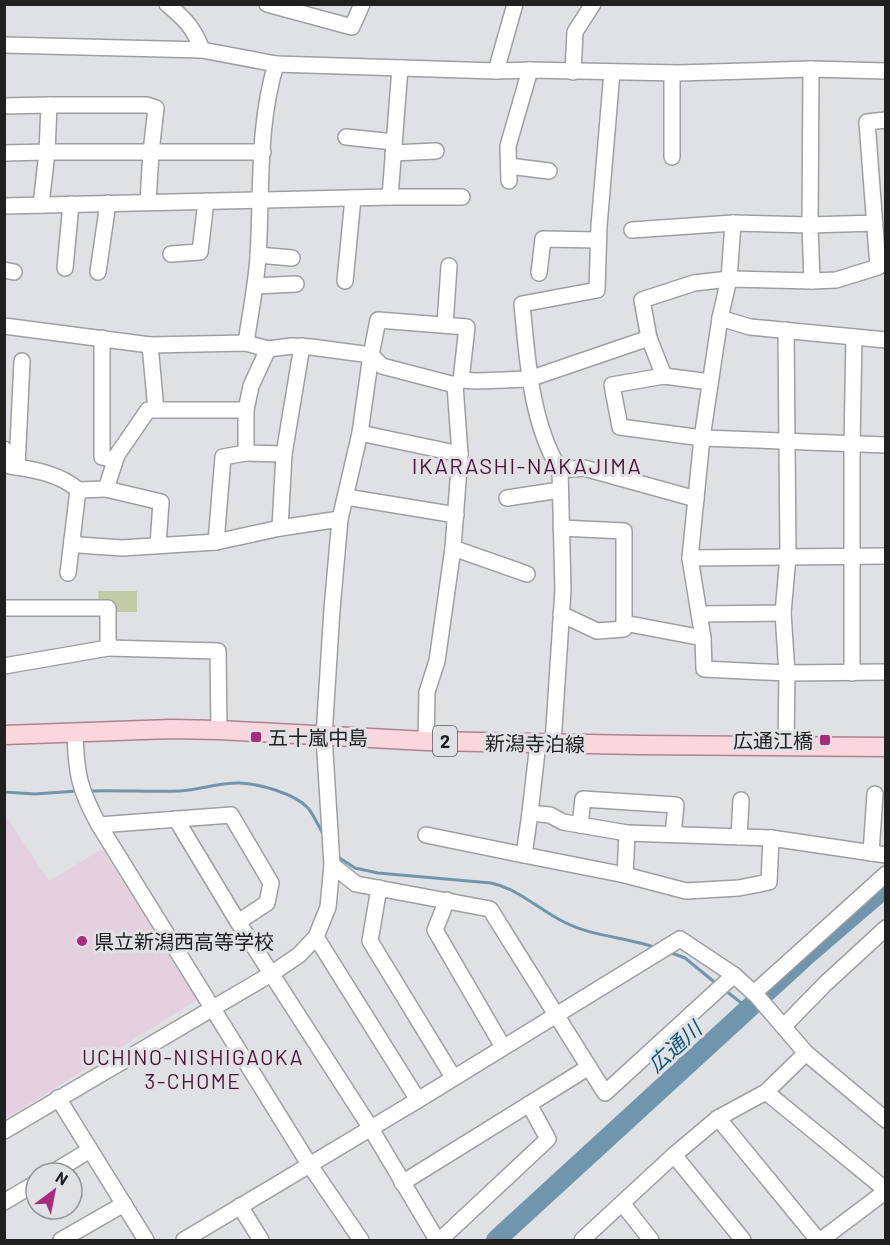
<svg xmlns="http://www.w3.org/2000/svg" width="890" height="1245" font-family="Barlow,'Noto Sans JP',sans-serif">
  <rect width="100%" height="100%" fill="#e0e1e4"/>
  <!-- education -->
  <polygon fill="#e5d0df" points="4,813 49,881 102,849 197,1000 5,1119"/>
  <!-- green -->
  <polygon fill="#c2cba6" points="98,591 137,591 137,612 115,612 99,605"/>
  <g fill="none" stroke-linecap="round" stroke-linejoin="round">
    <!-- stream -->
    <g stroke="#6f96ac" stroke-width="3">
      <path d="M87,791C118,790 149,792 180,791C200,790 220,782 240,783C259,784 294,793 308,808C315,817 319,827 324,836"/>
      <polyline points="4,792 35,794 77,791"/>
      <path d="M338,857L355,868L378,873L491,883C519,889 539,910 564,922C593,937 627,937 657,948"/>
      <polyline points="669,952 685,958 718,985"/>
      <polyline points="726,991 749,1009"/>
    </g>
    <!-- river -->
    <polyline stroke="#6f96ac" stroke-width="20" points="496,1240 807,955 886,887"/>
    <!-- minor casing -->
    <g stroke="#9e9fa1" stroke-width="18">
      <g id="minor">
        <path d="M167,4C185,19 194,28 202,50"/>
        <polyline points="267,4 352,27 362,4"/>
        <polyline points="4,45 202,50 276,64 496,71 530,70 678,73 811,69 886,71"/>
        <polyline points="811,69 810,225 733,223 729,279 720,318 702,438 690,558 703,638 704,669 787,673 886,672"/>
        <polyline points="496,71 515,4"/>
        <polyline points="573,72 575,32 593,4"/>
        <path d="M612,72L599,226L597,290L522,304C527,357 531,424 560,470L584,468L696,499"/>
        <polyline points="672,73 672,157"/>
        <polyline points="4,106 49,105 47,152 4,153"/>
        <polyline points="346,137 394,142"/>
        <polyline points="393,153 436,151"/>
        <polyline points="509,166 549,171"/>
        <polyline points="509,181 508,146 530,70"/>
        <polyline points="390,197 462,197"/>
        <polyline points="148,202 151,152 263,152"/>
        <polyline points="41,205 47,152 151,152 156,108 147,105 49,105"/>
        <polyline points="4,206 390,197 400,68"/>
        <polyline points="875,223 810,225 812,281 836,280 878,267 867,122 886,120"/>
        <polyline points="632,230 733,223"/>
        <polyline points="171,254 200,252 206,201"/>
        <polyline points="258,255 292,258"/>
        <polyline points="65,268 71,204"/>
        <polyline points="4,270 14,272"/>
        <polyline points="98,272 108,203"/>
        <polyline points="539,273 543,239 598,240"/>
        <polyline points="345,281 353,198"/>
        <polyline points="812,281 729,279 694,283 642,300 649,338 664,376 612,385 620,427 702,438 886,445"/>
        <polyline points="255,286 296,284"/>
        <polyline points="720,318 750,327 886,340"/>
        <polyline points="445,325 449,266"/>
        <polyline points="4,326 150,345 246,343 268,349 292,346 311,347 371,355 382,366 455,385 461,380 477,381 529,379 649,338"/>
        <polyline points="102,338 102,457 115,460"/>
        <path d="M246,343C250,315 256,286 258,257C262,193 257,126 276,64"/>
        <polyline points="150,345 156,410"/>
        <polyline points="664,376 710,382"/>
        <polyline points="360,433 460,454"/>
        <path d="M4,449L7,453L10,466C32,469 61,474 78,490L72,540L79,545L122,548L216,542L280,528L340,519"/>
        <polyline points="246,453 284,454"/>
        <polyline points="17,467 22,361"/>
        <polyline points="106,489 161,502 158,545"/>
        <polyline points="78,490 106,489 117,455 148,410 246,410"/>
        <polyline points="346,497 456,515"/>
        <polyline points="507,498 560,490"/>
        <polyline points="280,528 284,454 302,346"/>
        <polyline points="216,542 223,457 246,453 246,410 251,386 268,349"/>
        <polyline points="453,548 527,574"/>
        <polyline points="690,558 886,556"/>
        <polyline points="68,573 72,540"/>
        <polyline points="4,608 108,608 108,648 4,666"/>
        <polyline points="783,613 787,673 786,746"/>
        <polyline points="561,614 597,631 624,629 624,531 561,528"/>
        <polyline points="700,614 783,613 788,556 786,330"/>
        <polyline points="624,623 703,638"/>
        <polyline points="108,648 218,651 219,730"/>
        <polyline points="852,673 852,444 854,337"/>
        <path d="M75,732C76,773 79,789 99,825L309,1164L361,1240"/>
        <polyline points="426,741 427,692 437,661 453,548 460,454 455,385"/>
        <polyline points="538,743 530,813 550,815 563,822 627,833 771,838 886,855"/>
        <polyline points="553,743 563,590 560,470"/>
        <polyline points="530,813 524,855 625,875"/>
        <polyline points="176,819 238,922 370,1127 437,1240"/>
        <polyline points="99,825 231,815 271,883 267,903 238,922"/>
        <polyline points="580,825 583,799 676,805 673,834"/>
        <polyline points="627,833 625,875 686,891 739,888 769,882 771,838"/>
        <polyline points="426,835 524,855"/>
        <polyline points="739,837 741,800"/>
        <polyline points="871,853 875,794"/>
        <polyline points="332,865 356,884 490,909 605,1093 734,975"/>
        <polyline points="379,888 370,941 453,1077"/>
        <polyline points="447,900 435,930 503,1047"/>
        <polyline points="316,937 418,1100"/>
        <polyline points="754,993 886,874"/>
        <polyline points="784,1026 826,983 886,928"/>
        <polyline points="766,1092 886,1190"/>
        <polyline points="58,1098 146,1240"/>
        <polyline points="718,1118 818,1240"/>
        <polyline points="4,1131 271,974 299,955 316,937 328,907 332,865 324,736 332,609 340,519 360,433 371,355 378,320 467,327 461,380"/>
        <polyline points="674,1155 743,1240"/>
        <polyline points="52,1173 90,1150"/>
        <polyline points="402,1183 589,1067"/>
        <polyline points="4,1202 36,1183"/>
        <polyline points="622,1203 651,1240"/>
        <polyline points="240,1206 261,1240"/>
        <polyline points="61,1240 124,1204"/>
        <polyline points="184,1240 418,1100 680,939 734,975 757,996 806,1053 886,1120"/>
        <polyline points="440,1240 548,1139 529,1104"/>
        <polyline points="582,1240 674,1155 718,1118 766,1092 806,1053"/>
        <polyline points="821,1240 886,1191"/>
      </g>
    </g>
    <!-- major casing -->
    <g stroke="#ad848e" stroke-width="21">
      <polyline id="major" points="4,735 171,729 219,730 426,741 640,745 886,747"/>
    </g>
    <!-- minor -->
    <use href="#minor" stroke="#fff" stroke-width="15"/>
    <!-- major -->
    <use href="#major" stroke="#fbd6de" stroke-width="18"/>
  </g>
  <!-- markers -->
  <g fill="#a92b7c" stroke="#e0e1e4" stroke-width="2">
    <rect x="250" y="731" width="12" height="12" rx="3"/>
    <rect x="819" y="734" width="12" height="12" rx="3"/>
    <circle cx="82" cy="941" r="6"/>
  </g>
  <g text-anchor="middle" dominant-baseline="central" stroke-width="6" stroke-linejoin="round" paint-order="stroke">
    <!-- shield labels -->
    <rect fill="#e0e1e4" stroke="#5a5a5c" stroke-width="1.5" x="433" y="726" width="24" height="30" rx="4.5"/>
    <g font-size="18" font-weight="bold" fill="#202021">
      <text x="445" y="741">2</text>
    </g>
    <!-- poi labels -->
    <g font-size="20" fill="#202021" stroke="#e0e1e4" text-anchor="start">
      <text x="268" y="737">五十嵐中島</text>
      <text x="813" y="740" text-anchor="end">広通江橋</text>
      <text x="94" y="941">県立新潟西高等学校</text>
    </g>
    <!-- street labels -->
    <g font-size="20" fill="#202021" stroke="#e0e1e4">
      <text transform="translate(535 743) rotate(1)">新潟寺泊線</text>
    </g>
    <!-- water labels -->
    <g font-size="21" font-style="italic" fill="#0b5675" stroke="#e0e1e4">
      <text transform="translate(674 1046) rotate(-42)">広通川</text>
    </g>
    <!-- neighbourhood labels -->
    <g font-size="21" letter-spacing="1.5" fill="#4e1238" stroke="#e0e1e4">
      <text x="193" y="1056">UCHINO-NISHIGAOKA<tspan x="193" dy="24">3-CHOME</tspan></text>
    </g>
    <!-- quarter labels -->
    <g font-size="22" letter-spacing="1.5" fill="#4e1238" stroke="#e0e1e4">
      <text x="527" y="465">IKARASHI-NAKAJIMA</text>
    </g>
  </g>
  <!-- border -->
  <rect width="890" height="1245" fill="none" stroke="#202021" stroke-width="12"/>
  <!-- north arrow -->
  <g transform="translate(54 1191) rotate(32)"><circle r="28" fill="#e0e1e4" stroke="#939496" stroke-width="1.5"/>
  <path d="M0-4.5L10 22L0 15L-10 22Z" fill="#a92b7c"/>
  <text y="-9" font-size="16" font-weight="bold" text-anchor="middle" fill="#202021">N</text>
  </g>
</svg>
